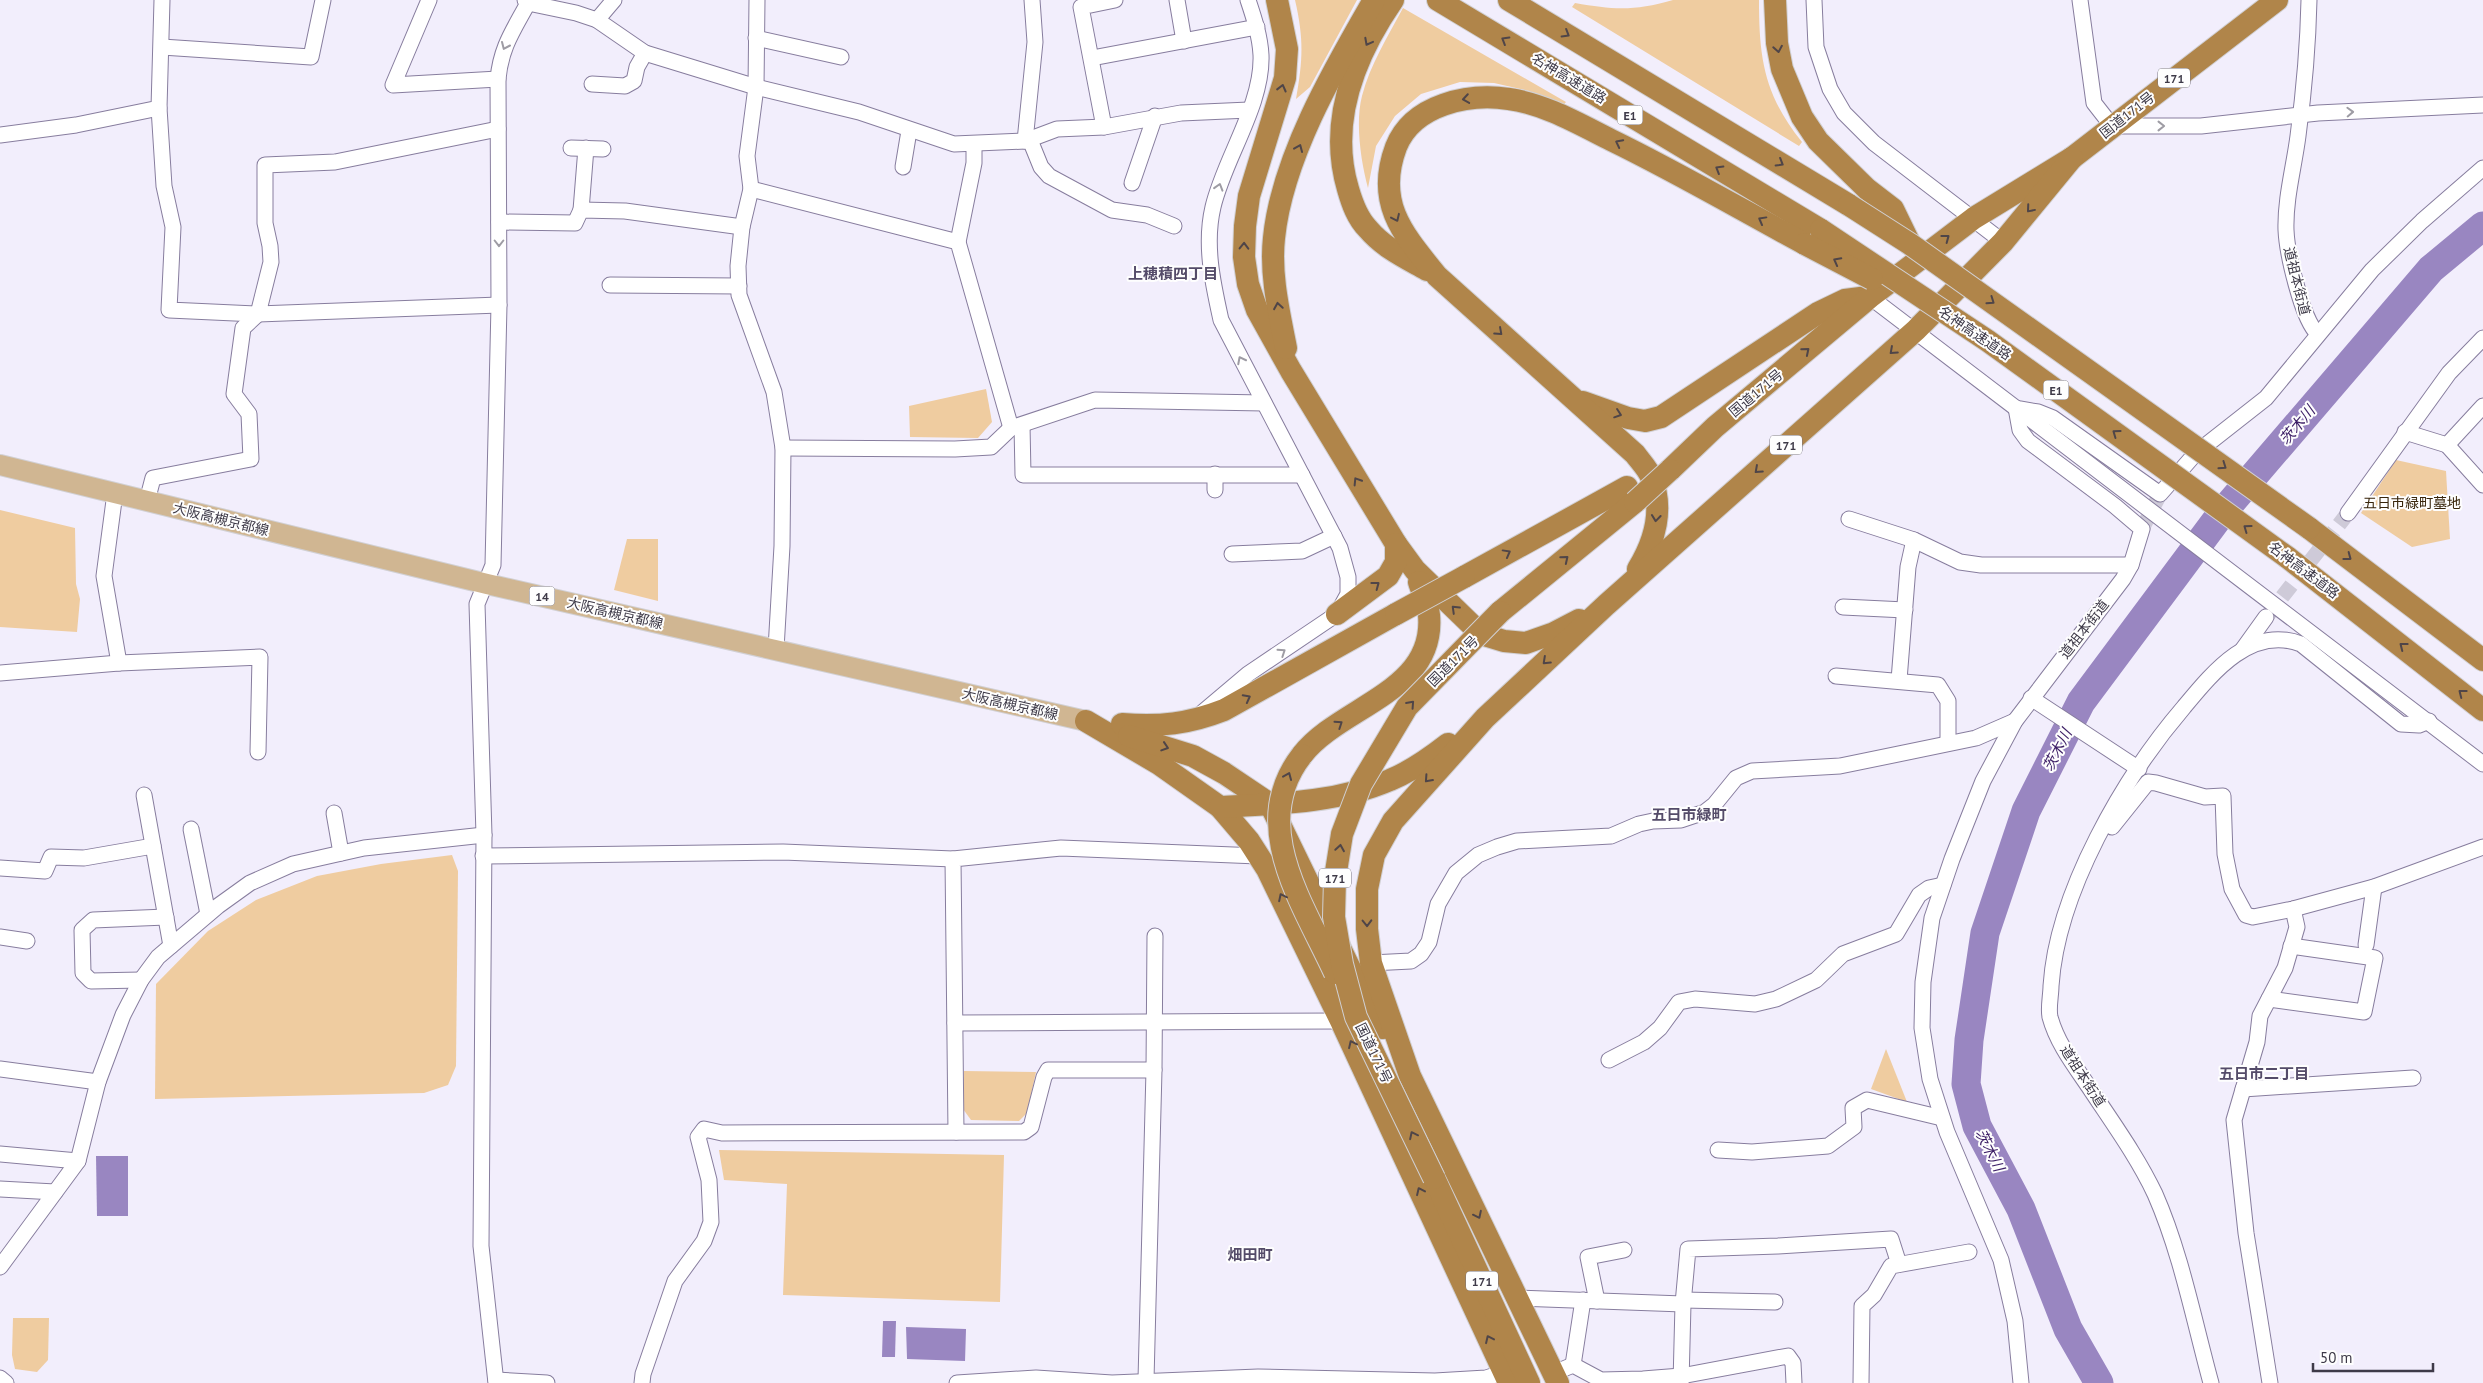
<svg xmlns="http://www.w3.org/2000/svg" width="2483" height="1383" font-family="'PT Sans','Noto Sans JP',sans-serif">
  <rect width="100%" height="100%" fill="#f2eefc"/>
  <!-- green -->
  <g fill="#efcca0">
    <path d="M1295,0H1357L1310,87L1296,99C1303,60 1304,39 1295,0Z"/>
    <path d="M1673,0H1759C1759,58 1764,95 1802,142L1799,146L1572,7L1575,3C1614,10 1635,11 1673,0Z"/>
    <path d="M1403,8L1566,102L1561,108L1529,91L1494,83L1460,82L1421,94L1395,116L1376,146L1368,188C1361,162 1355,123 1362,96C1370,65 1388,36 1403,8Z"/>
    <polygon points="986,389 992,422 978,438 910,437 909,406"/>
    <polygon points="2396,460 2446,471 2450,539 2412,547 2361,513"/>
    <polygon points="0,510 75,528 76,584 80,599 77,632 0,627"/>
    <polygon points="627,539 658,539 658,601 614,590"/>
    <polygon points="452,855 458,871 456,1066 448,1085 424,1093 155,1099 156,984 208,931 256,900 317,876 381,864"/>
    <polygon points="1886,1049 1907,1102 1871,1089"/>
    <polygon points="964,1071 1036,1072 1027,1113 1019,1121 971,1120 963,1109"/>
    <polygon points="719,1150 1004,1155 1000,1302 783,1295 787,1184 724,1180"/>
    <polygon points="13,1318 49,1318 48,1360 37,1372 15,1369 12,1355"/>
  </g>
  <!-- water -->
  <g fill="#9986c1">
    <polygon points="96,1156 128,1156 128,1216 97,1216"/>
    <polygon points="883,1321 896,1321 895,1357 882,1357"/>
    <polygon points="906,1327 966,1329 965,1361 907,1359"/>
  </g>
  <g fill="none" stroke-linecap="round" stroke-linejoin="round">
    <!-- river -->
    <polyline stroke="#9986c1" stroke-width="29" points="2099,1383 2068,1329 2021,1209 1977,1126 1966,1084 1969,1040 1985,933 2026,811 2081,702 2221,514 2431,269 2483,226"/>
    <!-- minor-tunnel -->
    <g stroke="#cecad8" stroke-width="15" stroke-dasharray="15 8" stroke-linecap="butt">
      <polyline points="2142,529 2160,494"/>
      <polyline points="2268,615 2348,513"/>
    </g>
    <!-- minor casing -->
    <g stroke="#877d9e" stroke-width="17">
      <g id="minor">
        <polyline points="429,0 393,85 498,79"/>
        <polyline points="525,0 528,3 576,13 597,20 645,53 756,87 859,112 954,144 1025,141 1057,129 1104,127 1181,113 1249,110"/>
        <polyline points="757,0 756,87 747,156 751,189 742,227 738,266 739,295 774,392 783,448 782,546 776,649"/>
        <polyline points="1177,0 1184,41"/>
        <polyline points="1814,0 1816,47 1830,89 1844,113 1874,143 2003,242"/>
        <polyline points="2080,0 2094,103 2112,126 2201,126 2318,113 2483,105"/>
        <path d="M2309,0C2308,46 2304,91 2298,136C2294,167 2285,199 2286,230C2287,253 2302,320 2318,334"/>
        <polyline points="597,20 614,0"/>
        <polyline points="756,38 841,57"/>
        <polyline points="162,47 311,57 323,0"/>
        <polyline points="1092,58 1257,27"/>
        <polyline points="592,84 625,86 634,81 637,67 645,53"/>
        <polyline points="159,108 164,186 173,227 169,310 258,314"/>
        <polyline points="1104,127 1081,7 1115,0"/>
        <polyline points="498,129 335,162 265,165 265,223 270,246 271,262 258,314 499,305"/>
        <polyline points="0,135 76,125 159,108 162,0"/>
        <polyline points="1030,140 1041,167 1049,176 1112,210 1147,215 1174,226"/>
        <polyline points="1025,141 1035,42 1032,0"/>
        <polyline points="571,148 603,149"/>
        <polyline points="903,167 909,131"/>
        <polyline points="1132,183 1155,116"/>
        <polyline points="751,189 958,242 1011,428"/>
        <polyline points="581,210 586,148"/>
        <polyline points="499,222 575,223 581,210 625,211 742,227"/>
        <polyline points="958,242 974,163 974,145"/>
        <polyline points="610,285 739,286"/>
        <polyline points="1870,297 2483,764"/>
        <polyline points="2016,408 2020,430 2028,441 2115,506 2142,529 2131,565 2123,579 2015,721 1983,781 1952,859 1932,918 1923,982 1922,1028 1930,1079 1947,1132 2001,1260 2015,1321 2021,1383"/>
        <polyline points="2020,409 2038,412 2053,418 2160,494 2196,453 2266,398 2372,270 2422,221 2483,168"/>
        <polyline points="1022,425 1023,475 1302,475"/>
        <polyline points="2405,432 2447,445 2483,406"/>
        <polyline points="2447,445 2483,485"/>
        <polyline points="783,448 955,449 991,447 1011,428 1095,400 1264,403"/>
        <polyline points="1215,474 1215,490"/>
        <polyline points="115,493 104,576 119,663"/>
        <polyline points="147,501 153,478 251,459 249,414 234,394 243,328 258,314"/>
        <polyline points="2348,513 2449,373 2483,338"/>
        <polyline points="1849,519 1914,540 1960,562 1981,565 2131,565"/>
        <polyline points="1232,554 1302,551 1334,536"/>
        <polyline points="1843,607 1905,610"/>
        <polyline points="2243,649 2266,617"/>
        <polyline points="0,673 119,663 260,657 258,752"/>
        <polyline points="1836,676 1938,685 1948,701 1948,743"/>
        <polyline points="1899,680 1908,567 1914,540"/>
        <polyline points="2031,698 2139,769"/>
        <path d="M1203,712L1248,674L1337,614L1348,594V577L1340,548L1221,320C1213,284 1204,245 1213,207C1224,159 1263,105 1261,55C1260,36 1254,18 1248,0"/>
        <polyline points="144,795 171,946"/>
        <polyline points="334,813 341,853"/>
        <polyline points="2112,827 2148,782 2156,783 2205,797 2223,796 2225,854 2232,889 2246,915 2253,917 2293,909 2374,887 2483,847"/>
        <polyline points="191,829 208,914"/>
        <polyline points="483,856 783,852 953,859"/>
        <polyline points="0,868 45,871 51,857 84,858 153,846"/>
        <polyline points="0,937 27,941"/>
        <polyline points="2366,945 2374,887"/>
        <polyline points="1371,963 1411,961 1421,954 1429,942 1438,904 1456,873 1478,855 1497,847 1517,841 1611,836 1639,824 1653,821 1681,820 1705,812 1714,805 1736,778 1752,771 1840,766 1976,738 2015,721"/>
        <polyline points="141,980 91,981 83,973 82,930 93,920 166,917"/>
        <polyline points="2269,999 2364,1012 2375,958 2291,946"/>
        <polyline points="955,1023 1341,1021"/>
        <polyline points="1609,1060 1644,1042 1660,1028 1679,1002 1695,999 1755,1004 1776,999 1816,980 1843,954 1896,934 1919,895 1929,888 1943,885"/>
        <polyline points="0,1069 98,1082"/>
        <polyline points="1154,1070 1155,936"/>
        <polyline points="2243,1089 2413,1078"/>
        <polyline points="956,1132 953,859 1061,848 1258,856"/>
        <polyline points="1718,1150 1752,1152 1828,1146 1854,1127 1853,1108 1867,1100 1942,1118"/>
        <polyline points="0,1154 78,1161"/>
        <polyline points="0,1189 55,1192"/>
        <polyline points="0,1267 78,1161 98,1082 123,1015 141,980 158,957 218,906 250,883 293,864 364,848 484,835"/>
        <polyline points="1518,1298 1683,1304"/>
        <polyline points="1683,1300 1775,1302"/>
        <polyline points="1597,1301 1588,1257 1624,1250"/>
        <polyline points="1573,1365 1583,1300"/>
        <polyline points="1554,1373 1573,1365 1601,1380 1643,1379 1681,1376 1788,1356 1793,1363 1794,1383"/>
        <polyline points="0,1378 6,1383"/>
        <polyline points="496,1380 547,1383"/>
        <path d="M496,1383L481,1246L484,835L477,604L493,565L499,305L498,79C501,47 513,31 528,3"/>
        <polyline points="642,1383 643,1374 675,1281 704,1241 711,1222 709,1180 698,1137 704,1129 722,1133 1024,1132 1031,1127 1044,1077 1048,1070 1154,1070 1146,1380"/>
        <polyline points="957,1383 1036,1378 1112,1383 1258,1377 1435,1381 1486,1378 1505,1372"/>
        <polyline points="1681,1383 1683,1304 1688,1249 1778,1246 1891,1239 1899,1264"/>
        <polyline points="1861,1383 1862,1306 1874,1295 1891,1266 1969,1252"/>
        <path d="M2211,1383C2194,1321 2181,1253 2155,1194C2137,1156 2112,1122 2089,1087C2074,1065 2057,1043 2050,1017C2048,1008 2051,995 2051,986C2057,892 2124,777 2184,707C2213,672 2251,625 2301,644L2401,724L2419,725L2429,721"/>
        <polyline points="2270,1383 2246,1233 2234,1120 2257,1042 2260,1016 2285,968 2297,927 2293,909"/>
      </g>
    </g>
    <!-- major casing -->
    <g stroke="#d1d0d3" stroke-width="22">
      <polyline id="major" points="0,465 487,584 1086,721"/>
    </g>
    <!-- highway casing -->
    <g stroke="#d1d0d3" stroke-width="24">
      <g id="highway">
        <polyline points="1277,0 1287,49 1285,78 1249,196 1245,226 1244,257 1248,284 1257,310 1291,371 1396,544 1415,570 1481,634 1504,641 1526,643 1554,633 1579,620"/>
        <path d="M1393,0C1355,55 1328,122 1348,189C1352,203 1357,218 1368,229C1384,248 1406,258 1427,270"/>
        <polyline points="1438,0 1821,230"/>
        <polyline points="1509,0 1849,205"/>
        <polyline points="1775,0 1777,43 1782,69 1802,117 1818,141 1867,189 1893,209 1910,244"/>
        <path d="M1286,348C1279,312 1270,275 1274,238C1282,158 1334,69 1374,0"/>
        <polyline points="1583,402 1628,418 1645,421 1661,417 1818,313 1845,300 1868,297"/>
        <polyline points="1670,470 1715,427 1870,297 1974,218 2072,158 2277,0"/>
        <polyline points="2309,528 2483,660"/>
        <polyline points="2287,557 2483,710"/>
        <path d="M1638,569C1655,541 1664,508 1651,477C1648,469 1640,461 1635,454L1437,276C1403,234 1375,203 1396,147C1413,104 1469,93 1509,99C1545,104 1579,124 1611,140C1677,172 1740,209 1805,244"/>
        <polyline points="1464,577 1627,487"/>
        <polyline points="1500,612 1635,502"/>
        <polyline points="1337,614 1388,576 1396,562 1396,544"/>
        <polyline points="1086,721 1159,764 1220,807 1249,841 1267,869 1341,1021 1509,1383"/>
        <path d="M1122,724C1160,727 1188,724 1224,710L1396,614"/>
        <polyline points="1129,736 1193,756 1224,773 1270,804 1361,991 1383,1028"/>
        <path d="M1302,755C1340,706 1436,692 1429,615C1428,604 1422,592 1419,582"/>
        <path d="M1220,807C1276,804 1337,803 1390,780C1410,772 1430,758 1448,744"/>
        <polyline points="1434,1178 1529,1383"/>
        <polyline points="1558,1383 1410,1076 1371,963 1367,929 1367,889 1374,855 1393,821 1485,718 1606,605 1916,330 2003,242 2072,158"/>
      </g>
    </g>
    <!-- minor -->
    <use href="#minor" stroke="#fff" stroke-width="15"/>
    <!-- major -->
    <use href="#major" stroke="#d0b692" stroke-width="20"/>
    <!-- highway -->
    <use href="#highway" stroke="#b0854a" stroke-width="22"/>
    <!-- highway-bridge casing -->
    <g stroke="#d1d0d3" stroke-width="24" stroke-linecap="butt">
      <g id="highway-bridge">
        <polyline points="1849,205 1910,244 2309,528"/>
        <polyline points="1821,230 1988,341 2287,557"/>
        <polyline points="1805,244 1872,279"/>
        <polyline points="1635,502 1670,470"/>
        <polyline points="1396,614 1464,577"/>
        <path d="M1302,755C1247,825 1304,905 1335,973"/>
        <polyline points="1434,1178 1356,1017 1342,964 1334,917 1335,878 1342,834 1361,784 1407,707 1500,612"/>
      </g>
    </g>
    <!-- highway-bridge -->
    <use href="#highway-bridge" stroke="#b0854a" stroke-width="22"/>
  </g>
  <!-- one-way arrows -->
  <defs><path id="oneway-chevron" d="M-2-3.5L2.5 0L-2 3.5" fill="none" stroke-width="1.6" stroke-linecap="round" stroke-linejoin="round" transform="scale(1.25)"/></defs>
  <g stroke="#4f4548">
    <use href="#oneway-chevron" transform="translate(1566 34) rotate(31)"/>
    <use href="#oneway-chevron" transform="translate(1505 40) rotate(-149)"/>
    <use href="#oneway-chevron" transform="translate(1368 42) rotate(118)"/>
    <use href="#oneway-chevron" transform="translate(1778 49) rotate(80)"/>
    <use href="#oneway-chevron" transform="translate(1282 88) rotate(-76)"/>
    <use href="#oneway-chevron" transform="translate(1466 99) rotate(171)"/>
    <use href="#oneway-chevron" transform="translate(1619 143) rotate(-153)"/>
    <use href="#oneway-chevron" transform="translate(1299 148) rotate(-67)"/>
    <use href="#oneway-chevron" transform="translate(1780 163) rotate(31)"/>
    <use href="#oneway-chevron" transform="translate(1719 169) rotate(-149)"/>
    <use href="#oneway-chevron" transform="translate(2030 209) rotate(130)"/>
    <use href="#oneway-chevron" transform="translate(1396 218) rotate(65)"/>
    <use href="#oneway-chevron" transform="translate(1762 220) rotate(-151)"/>
    <use href="#oneway-chevron" transform="translate(1946 238) rotate(-37)"/>
    <use href="#oneway-chevron" transform="translate(1244 246) rotate(-89)"/>
    <use href="#oneway-chevron" transform="translate(1837 261) rotate(-152)"/>
    <use href="#oneway-chevron" transform="translate(1991 301) rotate(35)"/>
    <use href="#oneway-chevron" transform="translate(1278 306) rotate(-99)"/>
    <use href="#oneway-chevron" transform="translate(1499 332) rotate(42)"/>
    <use href="#oneway-chevron" transform="translate(1806 351) rotate(-40)"/>
    <use href="#oneway-chevron" transform="translate(1893 351) rotate(138)"/>
    <use href="#oneway-chevron" transform="translate(1618 414) rotate(19)"/>
    <use href="#oneway-chevron" transform="translate(2116 433) rotate(-144)"/>
    <use href="#oneway-chevron" transform="translate(2223 466) rotate(35)"/>
    <use href="#oneway-chevron" transform="translate(1758 470) rotate(138)"/>
    <use href="#oneway-chevron" transform="translate(1357 481) rotate(-122)"/>
    <use href="#oneway-chevron" transform="translate(1656 518) rotate(96)"/>
    <use href="#oneway-chevron" transform="translate(2247 528) rotate(-144)"/>
    <use href="#oneway-chevron" transform="translate(1507 553) rotate(-29)"/>
    <use href="#oneway-chevron" transform="translate(2348 557) rotate(37)"/>
    <use href="#oneway-chevron" transform="translate(1565 559) rotate(-39)"/>
    <use href="#oneway-chevron" transform="translate(1376 585) rotate(-37)"/>
    <use href="#oneway-chevron" transform="translate(1455 609) rotate(-136)"/>
    <use href="#oneway-chevron" transform="translate(2403 646) rotate(-142)"/>
    <use href="#oneway-chevron" transform="translate(1546 661) rotate(137)"/>
    <use href="#oneway-chevron" transform="translate(2462 693) rotate(-142)"/>
    <use href="#oneway-chevron" transform="translate(1247 698) rotate(-28)"/>
    <use href="#oneway-chevron" transform="translate(1411 704) rotate(-48)"/>
    <use href="#oneway-chevron" transform="translate(1339 724) rotate(-34)"/>
    <use href="#oneway-chevron" transform="translate(1165 747) rotate(18)"/>
    <use href="#oneway-chevron" transform="translate(1288 776) rotate(-67)"/>
    <use href="#oneway-chevron" transform="translate(1428 779) rotate(132)"/>
    <use href="#oneway-chevron" transform="translate(1340 848) rotate(-81)"/>
    <use href="#oneway-chevron" transform="translate(1282 897) rotate(-116)"/>
    <use href="#oneway-chevron" transform="translate(1367 923) rotate(89)"/>
    <use href="#oneway-chevron" transform="translate(1352 1044) rotate(-115)"/>
    <use href="#oneway-chevron" transform="translate(1413 1135) rotate(-116)"/>
    <use href="#oneway-chevron" transform="translate(1420 1191) rotate(-115)"/>
    <use href="#oneway-chevron" transform="translate(1478 1215) rotate(64)"/>
    <use href="#oneway-chevron" transform="translate(1489 1339) rotate(-115)"/>
  </g>
  <g stroke="#9e9ca4">
    <use href="#oneway-chevron" transform="translate(505 46) rotate(114)"/>
    <use href="#oneway-chevron" transform="translate(2350 112) rotate(-2)"/>
    <use href="#oneway-chevron" transform="translate(2161 126)"/>
    <use href="#oneway-chevron" transform="translate(1219 187) rotate(-73)"/>
    <use href="#oneway-chevron" transform="translate(499 243) rotate(90)"/>
    <use href="#oneway-chevron" transform="translate(1241 360) rotate(-117)"/>
    <use href="#oneway-chevron" transform="translate(1282 652) rotate(-34)"/>
  </g>
  <g text-anchor="middle" dominant-baseline="central" stroke-width="4" stroke-linejoin="round" paint-order="stroke">
    <!-- shield labels -->
    <g fill="#fefefe" stroke="#78757f" stroke-width="1">
      <rect x="2158" y="68.5" width="32" height="19" rx="4"/>
      <rect x="1617.5" y="105.5" width="25" height="19" rx="4"/>
      <rect x="2043.5" y="380.5" width="25" height="19" rx="4"/>
      <rect x="1770" y="435.5" width="32" height="19" rx="4"/>
      <rect x="529.5" y="586.5" width="25" height="19" rx="4"/>
      <rect x="1319" y="868.5" width="32" height="19" rx="4"/>
      <rect x="1466" y="1271.5" width="32" height="19" rx="4"/>
    </g>
    <g font-size="12" font-weight="bold" fill="#3e3a48">
      <text x="2174" y="78">171</text>
      <text x="1630" y="115">E1</text>
      <text x="2056" y="390">E1</text>
      <text x="1786" y="445">171</text>
      <text x="542" y="596">14</text>
      <text x="1335" y="878">171</text>
      <text x="1482" y="1281">171</text>
    </g>
    <!-- street labels -->
    <g font-size="14" fill="#3e3a48" stroke="#fefefe">
      <text transform="translate(1569 78) rotate(31)">名神高速道路</text>
      <text transform="translate(2127 115) rotate(-38)">国道171号</text>
      <text transform="translate(2297 281) rotate(76)">道祖本街道</text>
      <text transform="translate(1975 333) rotate(34)">名神高速道路</text>
      <text transform="translate(1756 393) rotate(-40)">国道171号</text>
      <text transform="translate(221 519) rotate(14)">大阪高槻京都線</text>
      <text transform="translate(2304 570) rotate(37)">名神高速道路</text>
      <text transform="translate(615 613) rotate(13)">大阪高槻京都線</text>
      <text transform="translate(2084 629) rotate(-52)">道祖本街道</text>
      <text transform="translate(1453 661) rotate(-45)">国道171号</text>
      <text transform="translate(1010 704) rotate(13)">大阪高槻京都線</text>
      <text transform="translate(1374 1053) rotate(64)">国道171号</text>
      <text transform="translate(2083 1076) rotate(57)">道祖本街道</text>
    </g>
    <!-- park labels -->
    <g font-size="14" fill="#38250b" stroke="#fefefe">
      <text x="2412" y="503">五日市緑町墓地</text>
    </g>
    <!-- neighbourhood labels -->
    <g font-size="15" font-weight="bold" fill="#544b69" stroke="#fefefe">
      <text x="1173" y="273">上穂積四丁目</text>
      <text x="1689" y="814">五日市緑町</text>
      <text x="2264" y="1073">五日市二丁目</text>
      <text x="1250" y="1254">畑田町</text>
    </g>
    <!-- water labels -->
    <g font-size="15" font-style="italic" fill="#3b1d65" stroke="#fefefe">
      <text transform="translate(2297 425) rotate(-50)">茨木川</text>
      <text transform="translate(2057 750) rotate(-63)">茨木川</text>
      <text transform="translate(1990 1150) rotate(63)">茨木川</text>
    </g>
  </g>
  <!-- scale -->
  <path d="M2313 1363v8h120v-8" fill="none" stroke="#3e3a48" stroke-width="2.5"/>
  <text x="2320" y="1363" font-size="15" fill="#3e3a48" stroke="#fefefe" stroke-width="4" paint-order="stroke">50 m</text>
</svg>
